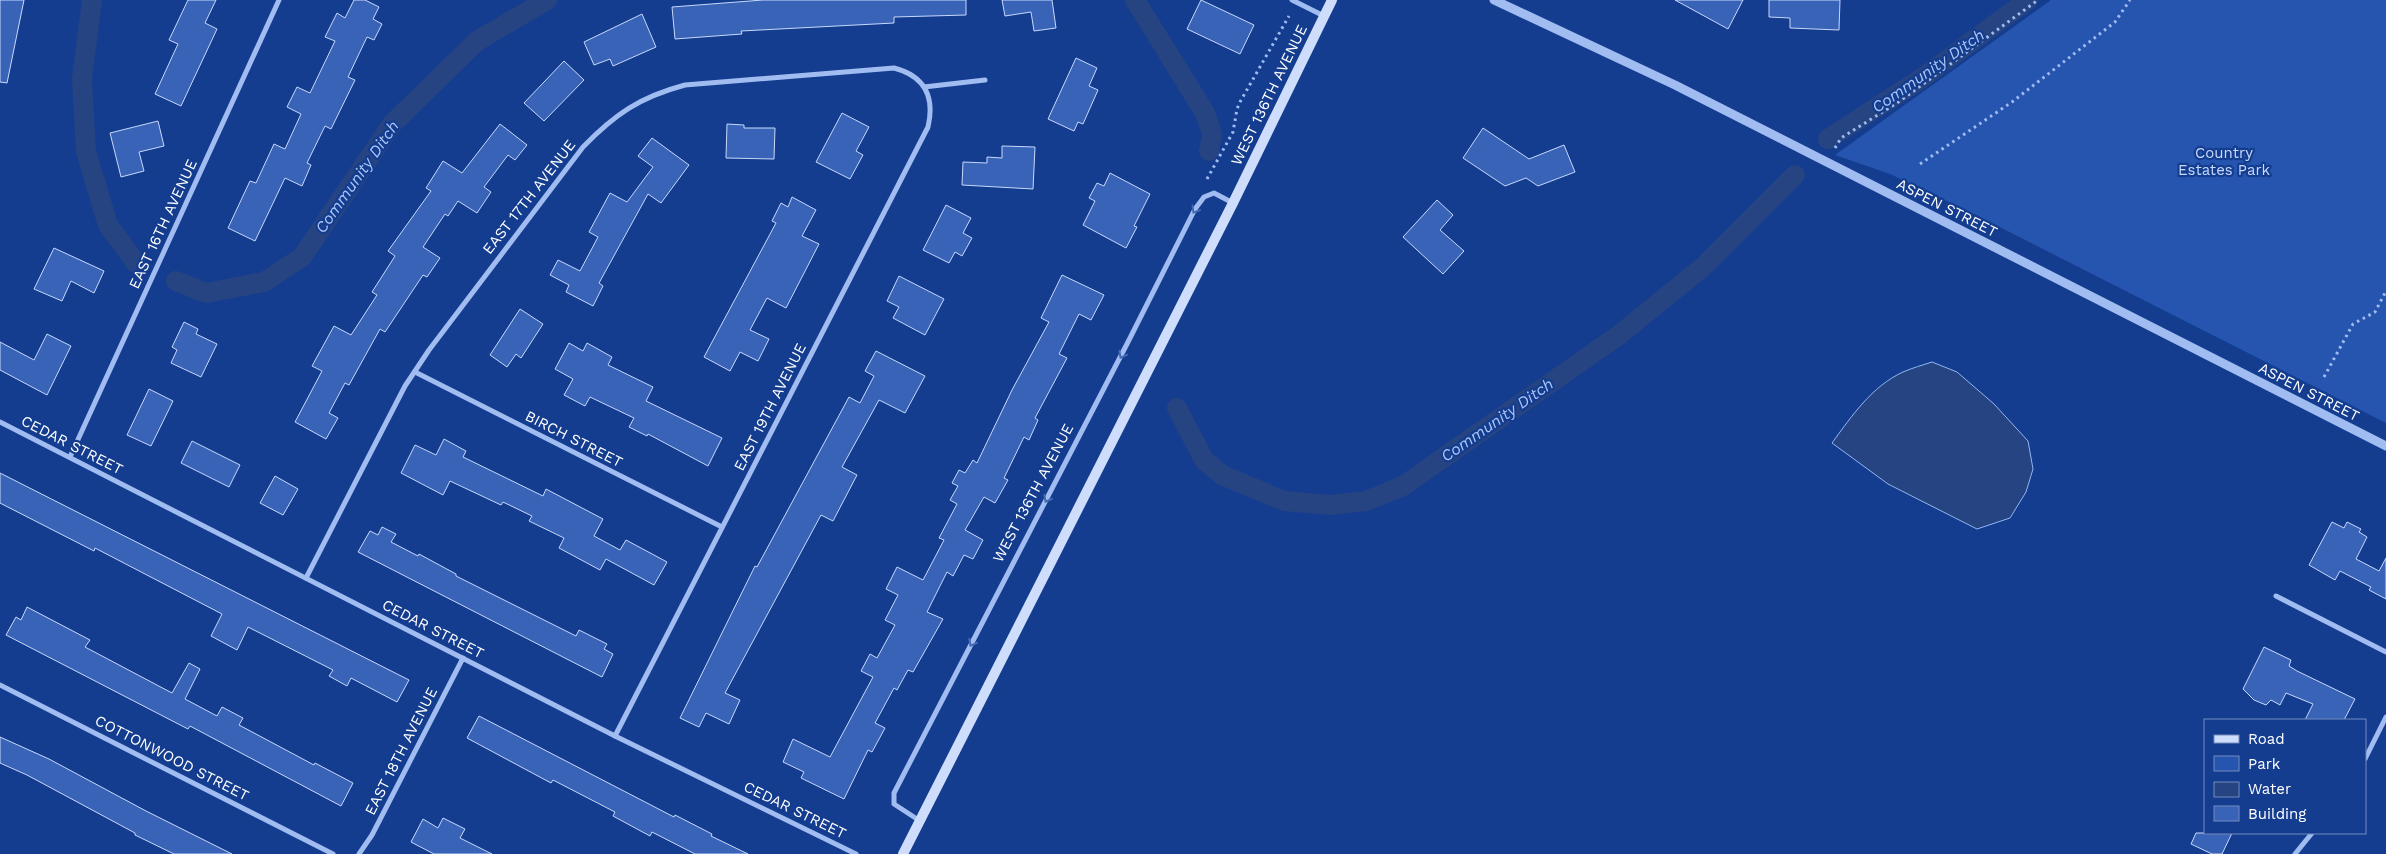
<svg xmlns="http://www.w3.org/2000/svg" width="2386" height="854" font-family="'Work Sans',sans-serif">
  <rect width="100%" height="100%" fill="#143d90"/>
  <!-- green -->
  <polygon fill="#2655af" points="2051,0 2386,0 2386,423 1962,208 1890,174 1835,155"/>
  <!-- water -->
  <path fill="#264482" stroke="#92b5f4" d="M1932,362L1957,372L1994,404L2028,441L2033,469L2026,492L2010,518L1977,529L1888,484L1832,443C1851,417 1872,386 1903,372C1912,368 1923,365 1932,362Z"/>
  <g fill="none" stroke-linecap="round" stroke-linejoin="round">
    <!-- canal -->
    <g stroke="#264482" stroke-width="20">
      <polyline points="92,0 82,79 86,152 108,225 136,263"/>
      <polyline points="1135,0 1205,113 1212,134 1209,151"/>
      <polyline points="1828,139 1922,78 2028,0"/>
      <polyline points="176,281 206,293 264,282 302,257 392,124 477,41 547,0"/>
      <polyline points="1177,408 1204,460 1222,475 1284,501 1330,505 1366,501 1403,486 1619,335 1704,266 1795,175"/>
    </g>
  </g>
  <!-- building -->
  <g fill="#3863b7" stroke="#c7d9fc">
    <polygon points="0,0 24,0 7,83 0,82"/>
    <polygon points="188,0 216,0 205,23 217,29 181,106 155,94 178,44 169,40"/>
    <polygon points="354,0 365,0 379,7 373,19 382,24 374,40 367,37 348,77 355,80 331,129 325,126 307,163 311,165 302,186 285,178 255,241 228,228 250,181 256,183 274,144 285,149 301,114 287,107 297,87 310,93 335,41 325,37 337,13 345,18"/>
    <polygon points="763,0 966,0 966,15 894,17 894,23 741,31 742,34 675,39 672,7"/>
    <polygon points="1002,0 1052,0 1056,28 1034,31 1031,12 1005,16"/>
    <polygon points="1201,0 1254,25 1240,54 1187,29"/>
    <polygon points="1675,0 1743,0 1728,29"/>
    <polygon points="1769,0 1840,0 1839,30 1790,28 1790,18 1769,17"/>
    <polygon points="642,14 656,47 613,66 610,59 594,65 584,42"/>
    <polygon points="1076,58 1097,68 1089,86 1098,90 1083,124 1078,122 1074,131 1048,119"/>
    <polygon points="564,61 584,80 544,121 524,103"/>
    <polygon points="842,113 869,127 856,151 863,155 850,179 816,162"/>
    <polygon points="158,121 164,146 139,152 144,171 121,177 110,133"/>
    <polygon points="500,124 527,145 515,160 508,155 484,187 491,192 477,213 458,201 448,216 445,214 423,247 440,258 427,277 423,275 385,332 380,329 349,385 345,383 329,413 338,418 326,439 295,422 322,371 312,366 334,326 351,335 377,295 372,292 395,256 388,251 431,191 426,188 443,161 462,173"/>
    <polygon points="727,124 744,125 744,128 775,128 774,159 726,158"/>
    <polygon points="1483,128 1529,159 1564,145 1575,172 1538,186 1526,178 1505,186 1463,158"/>
    <polygon points="652,138 689,165 661,203 648,194 599,283 603,286 593,306 566,292 569,285 550,275 558,260 580,271 598,237 589,232 610,193 627,202 653,167 638,156"/>
    <polygon points="1002,146 1035,147 1033,189 962,185 963,162 987,163 987,157 1002,158"/>
    <polygon points="1110,173 1150,194 1134,226 1137,227 1126,248 1083,225 1095,201 1089,198 1097,183 1104,186"/>
    <polygon points="792,197 816,210 802,236 819,244 786,308 767,298 750,330 769,339 758,361 740,352 730,371 704,357 776,223 772,221 781,203 788,207"/>
    <polygon points="1437,200 1453,215 1440,230 1464,251 1443,274 1403,237"/>
    <polygon points="946,205 971,218 963,233 972,238 962,256 955,252 949,263 923,250"/>
    <polygon points="54,248 104,271 94,293 71,281 62,301 34,289"/>
    <polygon points="1062,275 1104,295 1091,320 1079,314 1059,354 1067,358 1035,418 1038,420 1029,440 1024,437 1004,478 1008,480 995,503 984,497 965,530 983,540 973,559 964,555 953,576 947,572 927,612 943,619 913,672 908,670 897,690 894,688 875,723 885,728 872,752 868,750 844,799 801,778 804,772 783,762 793,739 830,757 873,677 861,671 870,654 877,658 895,625 885,620 898,595 886,589 897,567 923,580 944,540 939,538 957,504 950,500 958,486 952,483 959,470 965,473 973,460 977,463 1012,390 1049,322 1041,318"/>
    <polygon points="899,276 944,299 925,335 893,318 899,307 887,301"/>
    <polygon points="520,309 543,324 521,358 516,354 507,367 490,355"/>
    <polygon points="184,322 198,329 196,334 217,344 201,377 171,363 177,350 172,347"/>
    <polygon points="47,334 71,346 47,395 0,370 0,342 34,360"/>
    <polygon points="569,343 583,351 587,343 612,357 608,365 653,387 646,401 722,438 708,466 648,434 647,436 629,427 634,418 590,397 585,406 564,395 573,379 555,369"/>
    <polygon points="876,351 925,376 905,413 879,400 842,467 857,475 833,521 821,515 725,693 740,700 729,724 706,713 699,727 680,718 755,566 757,567 849,397 860,403 874,376 865,371"/>
    <polygon points="149,389 173,401 151,446 127,435"/>
    <polygon points="444,439 466,451 463,457 543,496 546,489 603,519 594,536 620,550 626,540 667,562 654,585 606,559 600,570 559,548 564,538 529,521 532,516 503,502 501,505 450,481 443,495 401,473 415,445 436,455"/>
    <polygon points="192,441 240,465 229,487 181,463"/>
    <polygon points="0,473 409,680 397,702 351,678 347,686 329,676 333,670 248,627 237,650 211,636 222,614 95,548 94,551 0,503"/>
    <polygon points="275,476 298,489 283,515 260,503"/>
    <polygon points="2332,522 2344,528 2347,522 2361,529 2359,532 2367,537 2356,559 2379,571 2386,558 2386,599 2369,590 2371,587 2340,571 2335,580 2309,565"/>
    <polygon points="382,527 396,534 391,542 418,556 419,554 456,574 456,576 576,636 579,630 607,644 604,649 613,654 602,677 358,552 370,531 378,535"/>
    <polygon points="27,607 90,640 85,647 172,693 189,663 200,669 185,699 217,716 222,707 243,718 239,725 314,765 315,763 353,783 341,806 190,726 188,729 6,635 16,617 21,620"/>
    <polygon points="2264,647 2291,660 2289,666 2297,671 2355,699 2344,720 2305,720 2313,704 2286,693 2280,705 2271,700 2266,705 2254,700 2243,689"/>
    <polygon points="479,716 674,817 675,815 712,834 711,836 748,854 695,854 652,832 650,836 613,816 615,812 553,780 551,783 467,738"/>
    <polygon points="0,737 49,759 146,811 232,854 174,854 135,835 135,833 27,775 0,763"/>
    <polygon points="443,818 465,829 460,838 492,854 434,854 411,842 423,819 438,828"/>
    <polygon points="2196,833 2232,833 2222,854 2212,854 2191,844"/>
  </g>
  <g fill="none" stroke-linecap="round" stroke-linejoin="round">
    <!-- path -->
    <g stroke="#a0bcf1" stroke-width="3" stroke-dasharray="2.5 4" stroke-linecap="butt">
      <polyline points="1835,148 1841,138 1900,101 2038,0"/>
      <polyline points="1920,164 2012,102 2115,22 2130,0"/>
      <polyline points="1207,179 1233,132 1237,109 1240,102 1289,16"/>
      <polyline points="2324,377 2353,324 2375,312 2386,291"/>
    </g>
    <!-- minor -->
    <g stroke="#a0bcf1" stroke-width="5">
      <polyline points="1292,0 1324,16"/>
      <polyline points="924,87 985,80"/>
      <polyline points="415,372 722,527"/>
      <polyline points="0,422 615,736 856,854"/>
      <polyline points="70,457 279,0"/>
      <path d="M306,578L405,386L429,350L583,147C615,114 640,97 685,85L894,68C925,76 935,97 928,127L615,736"/>
      <polyline points="2276,596 2386,652"/>
      <polyline points="0,685 333,854"/>
      <polyline points="2365,759 2386,717"/>
      <polyline points="920,821 894,804 894,793 1128,342 1195,209 1204,197 1214,193 1233,203"/>
      <polyline points="359,854 372,835 463,658"/>
      <polyline points="2295,854 2312,833"/>
    </g>
    <!-- tertiary -->
    <polyline stroke="#a0bcf1" stroke-width="9" points="1494,0 1675,85 2386,446"/>
    <!-- secondary -->
    <polyline stroke="#cfddfc" stroke-width="10" points="903,854 1233,203 1332,0"/>
  </g>
  <!-- one-way arrows -->
  <defs><path id="oneway-chevron" d="M-2-3.5L2.5 0L-2 3.5" fill="none" stroke-width="1.6" stroke-linecap="round" stroke-linejoin="round" transform="scale(1.25)"/></defs>
  <g stroke="#4569b2">
    <use href="#oneway-chevron" transform="translate(1195 210) rotate(121)"/>
    <use href="#oneway-chevron" transform="translate(1122 355) rotate(118)"/>
    <use href="#oneway-chevron" transform="translate(1047 499) rotate(118)"/>
    <use href="#oneway-chevron" transform="translate(972 643) rotate(118)"/>
  </g>
  <g text-anchor="middle" dominant-baseline="central" stroke-width="4.5" stroke-linejoin="round" paint-order="stroke">
    <!-- street labels -->
    <g font-size="15" fill="#fff" stroke="#143d90">
      <text transform="translate(1269 95) rotate(-64)">WEST 136TH AVENUE</text>
      <text transform="translate(529 197) rotate(-52)">EAST 17TH AVENUE</text>
      <text transform="translate(1947 208) rotate(27)">ASPEN STREET</text>
      <text transform="translate(163 224) rotate(-65)">EAST 16TH AVENUE</text>
      <text transform="translate(2309 392) rotate(27)">ASPEN STREET</text>
      <text transform="translate(770 407) rotate(-63)">EAST 19TH AVENUE</text>
      <text transform="translate(574 439) rotate(27)">BIRCH STREET</text>
      <text transform="translate(72 445) rotate(27)">CEDAR STREET</text>
      <text transform="translate(1033 493) rotate(-62)">WEST 136TH AVENUE</text>
      <text transform="translate(433 629) rotate(27)">CEDAR STREET</text>
      <text transform="translate(401 751) rotate(-63)">EAST 18TH AVENUE</text>
      <text transform="translate(172 758) rotate(27)">COTTONWOOD STREET</text>
      <text transform="translate(795 810) rotate(26)">CEDAR STREET</text>
    </g>
    <!-- park labels -->
    <g font-size="15" fill="#c7d9fc" stroke="#143d90">
      <text x="2224" y="153">Country<tspan x="2224" dy="17">Estates Park</tspan></text>
    </g>
    <!-- water labels -->
    <g font-size="16" font-style="italic" fill="#acc7f8" stroke="#143d90">
      <text transform="translate(1928 71) rotate(-35)">Community Ditch</text>
      <text transform="translate(357 177) rotate(-55)">Community Ditch</text>
      <text transform="translate(1497 420) rotate(-35)">Community Ditch</text>
    </g>
  </g>
  <!-- legend -->
  <rect x="2204" y="719" width="162" height="115" fill="#143d90" stroke="#728bbc"/>
  <rect x="2214" y="735" width="25" height="8" fill="#cfddfc" stroke="#728bbc"/>
  <text x="2248" y="744" font-size="15" fill="#ffffff">Road</text>
  <rect x="2214" y="756" width="25" height="15" fill="#2655af" stroke="#728bbc"/>
  <text x="2248" y="769" font-size="15" fill="#ffffff">Park</text>
  <rect x="2214" y="782" width="25" height="15" fill="#264482" stroke="#728bbc"/>
  <text x="2248" y="794" font-size="15" fill="#ffffff">Water</text>
  <rect x="2214" y="806" width="25" height="15" fill="#3863b7" stroke="#728bbc"/>
  <text x="2248" y="819" font-size="15" fill="#ffffff">Building</text>
</svg>
